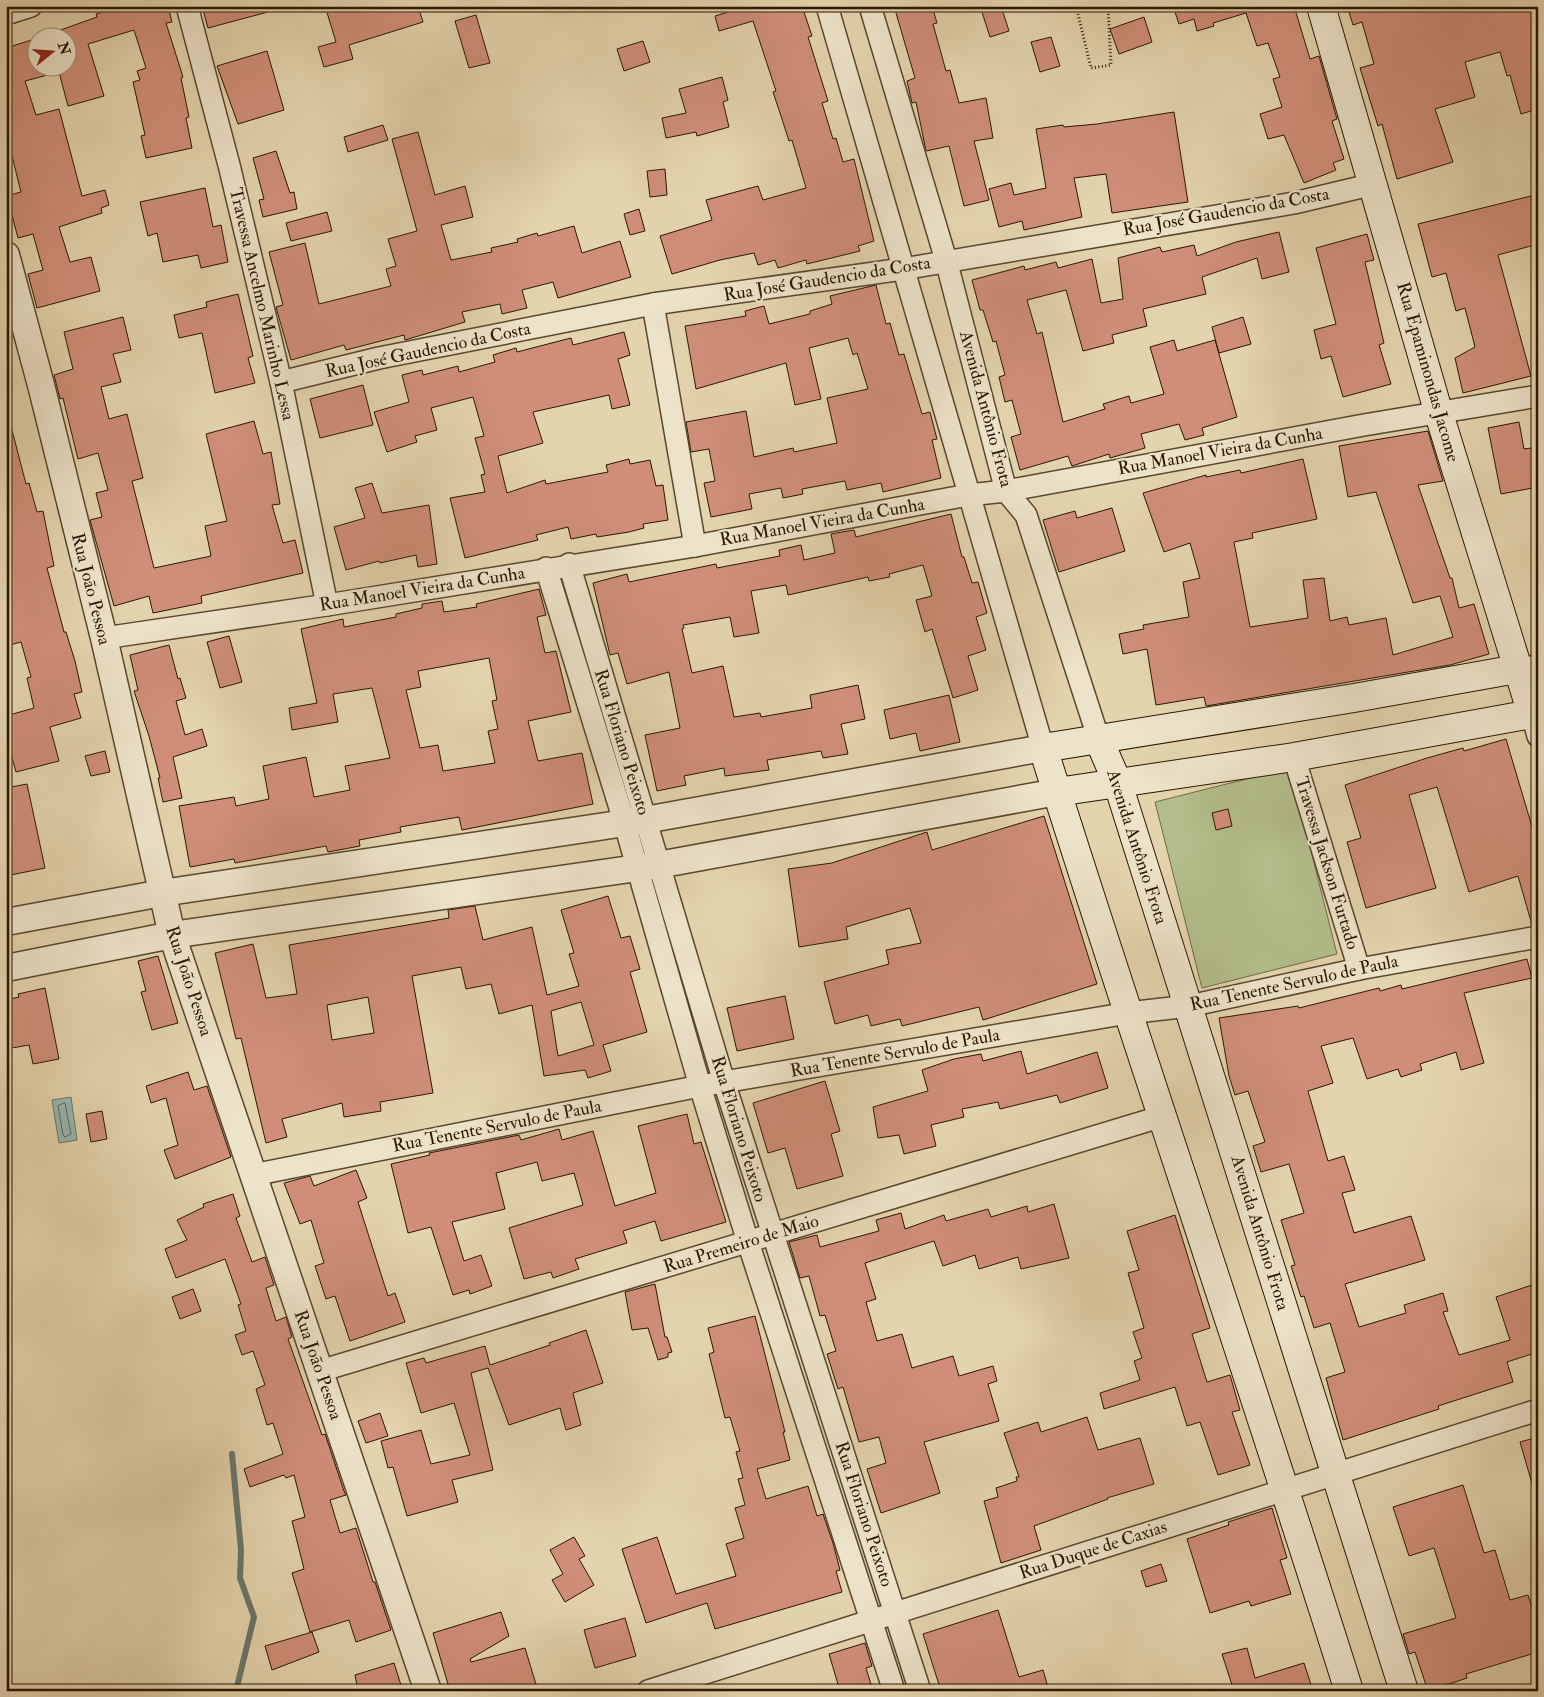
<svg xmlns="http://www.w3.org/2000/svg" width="1544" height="1697" font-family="'IM FELL Double Pica',serif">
  <rect width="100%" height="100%" fill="#e4d4ae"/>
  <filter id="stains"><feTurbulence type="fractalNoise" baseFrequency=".004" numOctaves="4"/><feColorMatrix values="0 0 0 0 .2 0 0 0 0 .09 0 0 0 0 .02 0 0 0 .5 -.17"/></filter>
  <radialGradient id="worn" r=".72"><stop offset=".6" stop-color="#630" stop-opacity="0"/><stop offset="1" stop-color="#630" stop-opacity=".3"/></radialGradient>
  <!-- green -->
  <polygon fill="#b3bd8b" stroke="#6e6a46" points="1290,768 1337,954 1202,988 1155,802"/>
  <!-- water -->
  <polygon fill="#97b7b2" stroke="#6b776c" points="71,1097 77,1140 59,1143 52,1100"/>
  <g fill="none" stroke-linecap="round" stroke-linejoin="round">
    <!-- shore -->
    <polygon stroke="#60665a" stroke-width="1" points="65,1103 71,1134 65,1137 63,1135 58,1106"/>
    <!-- stream -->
    <polyline stroke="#6b776c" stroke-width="6" points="232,1454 241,1550 240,1578 254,1617 236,1691"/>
  </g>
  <!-- building -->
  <g fill="#d08e79" stroke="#2a1602" fill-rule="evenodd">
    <polygon points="123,6 168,6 172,22 166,23 183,77 181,78 189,117 186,118 192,148 146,158 141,136 145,135 133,82 140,80 137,71 146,68 134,30 88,44 104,96 68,106 59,72 25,81 36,115 59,109 82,196 105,190 109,205 101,208 102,213 59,227 70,262 91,257 100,291 37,308 28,274 43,270 33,234 18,238 7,196 21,192 11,152 6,153 6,48 38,38 38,68 68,68 68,38 38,38 97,17 96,14"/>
    <polygon points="202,6 268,6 268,12 208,28"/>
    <polygon points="325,6 418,6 423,22 349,45 353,59 324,67 318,47 336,42"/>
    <polygon points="748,6 800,6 802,12 804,12 812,36 808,37 828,101 822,103 833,139 836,138 843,162 854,159 874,241 858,246 860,251 807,264 806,260 778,268 775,260 758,265 754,253 720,260 672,274 660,236 712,220 706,200 758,186 763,200 806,188 792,140 789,141 781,116 773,92 776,91 753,21 719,31 715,16"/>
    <polygon points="894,6 932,6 937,23 933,24 946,71 950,70 959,103 986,98 993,138 974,141 989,200 964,206 949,146 926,151 916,102 912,103 907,81 915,78"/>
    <polygon points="980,6 1001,6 1009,31 990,37"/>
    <polygon points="1173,6 1294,6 1310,59 1319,56 1337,119 1332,121 1344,159 1333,163 1336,170 1304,183 1284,135 1268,139 1260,114 1282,107 1273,79 1280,77 1268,43 1257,46 1246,13 1213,23 1214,26 1197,31 1194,19 1179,24"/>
    <polygon points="1347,6 1538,6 1538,109 1521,114 1510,75 1507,76 1500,52 1465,62 1475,97 1435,109 1453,162 1397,179 1382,124 1378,126 1360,68 1374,64 1362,22 1353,25"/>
    <polygon points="476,15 490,63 469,68 455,21"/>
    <polygon points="1144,17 1152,42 1119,54 1110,29"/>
    <polygon points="1051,37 1060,66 1040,72 1031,42"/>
    <polygon points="643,41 650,62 624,71 617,49"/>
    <polygon points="267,51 284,110 238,124 217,66"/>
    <polygon points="722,77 728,100 723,102 729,127 697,136 696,132 666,138 662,118 686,113 679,89"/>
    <polygon points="1174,112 1188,202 1112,213 1106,174 1074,178 1082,217 1024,230 1022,221 999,227 989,189 1011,183 1014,195 1046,188 1036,129 1063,125 1064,127 1097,124"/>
    <polygon points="383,125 388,140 348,152 344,137"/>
    <polygon points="418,132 435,195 465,186 473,217 441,225 451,260 492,252 491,248 518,242 517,239 537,233 538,236 574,226 582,253 620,241 631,277 558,298 553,282 522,290 527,308 502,314 500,304 462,312 465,322 405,340 404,335 346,350 344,345 291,360 276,307 283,305 269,252 305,243 319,304 391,286 386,269 396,266 388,239 417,231 392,139"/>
    <polygon points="276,151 290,193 294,192 297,209 263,217 259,200 264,199 253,158"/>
    <polygon points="665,169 667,195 650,197 647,171"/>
    <polygon points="205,188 213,227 221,225 228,262 201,268 198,255 163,262 157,233 148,236 140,202"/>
    <polygon points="1535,195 1538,207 1538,244 1498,255 1531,376 1463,393 1455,358 1475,347 1465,308 1456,311 1446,273 1432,277 1418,224"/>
    <polygon points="639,209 645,231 630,235 624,214"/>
    <polygon points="327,212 332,231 291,241 286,223"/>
    <polygon points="1279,232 1289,272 1262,279 1257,258 1202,277 1206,294 1143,309 1147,326 1112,335 1114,343 1083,351 1066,290 1027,300 1037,334 1042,332 1063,422 1105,409 1103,404 1129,396 1131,403 1164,394 1150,347 1174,340 1177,351 1215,340 1237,417 1202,428 1204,435 1185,440 1179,424 1141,434 1145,448 1110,458 1109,454 1072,466 1068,456 1020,470 1011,437 1021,434 1012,400 1005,402 999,377 1005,375 996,341 993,342 983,310 980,310 972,280 1024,266 1025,270 1056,262 1058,268 1092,259 1101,303 1123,299 1118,258 1160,247 1162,252 1194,245 1197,256 1236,242"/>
    <polygon points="1367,234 1374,260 1365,262 1384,343 1379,345 1391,384 1343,397 1331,356 1321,359 1314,330 1336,324 1316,248"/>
    <polygon points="876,285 886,324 890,323 899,355 904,354 922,414 930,412 937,439 932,440 941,478 883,492 881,483 847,490 845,481 802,489 803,494 783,498 781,488 749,494 752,509 711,517 704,483 715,481 709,449 691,452 686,422 746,411 754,457 793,448 794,452 837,443 827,398 868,389 857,353 853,355 848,338 809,348 821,399 795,405 786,363 696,389 685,326 746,316 745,311 764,306 769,324 810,314 810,311 832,304 830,296"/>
    <polygon points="238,294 253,356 248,358 255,383 215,393 202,333 179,338 174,315 207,307 206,302"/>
    <polygon points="123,317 131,350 113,354 121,382 101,387 109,419 127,414 143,478 132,481 154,568 211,556 205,526 227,521 206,434 254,421 263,454 271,452 280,504 272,505 283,543 295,540 303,573 201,596 202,603 153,613 149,596 114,606 90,520 102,517 96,493 108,490 98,453 78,459 63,398 60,399 54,375 73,369 64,332"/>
    <polygon points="1243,317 1251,344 1219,353 1212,327"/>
    <polygon points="624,332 630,355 618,359 630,405 612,409 609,395 533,412 543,443 498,456 507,493 545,480 546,484 608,472 606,465 629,459 630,464 650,460 656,486 663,485 668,520 643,524 644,528 629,532 597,537 596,534 571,539 568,527 536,535 538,540 465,558 450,498 485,492 481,475 485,474 475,438 484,436 473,397 431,408 437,430 415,436 417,442 387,452 374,412 409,402 402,375 422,370 423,375 458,366 459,372 495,362 493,355 516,348 517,352 571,338 573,345"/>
    <polygon points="363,385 373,425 320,438 310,399"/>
    <polygon points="1519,422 1524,449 1538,447 1538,487 1501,494 1488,428"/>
    <polygon points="12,430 26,484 29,483 37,512 43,511 54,566 47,568 64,632 66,632 75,661 82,692 74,694 81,718 50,727 59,761 16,772 6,735 6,716 34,708 27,678 31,677 21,642 6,646 6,431"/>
    <polygon points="1428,431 1443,481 1418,485 1450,578 1452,578 1459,608 1474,604 1489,654 1450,665 1206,706 1204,697 1156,705 1147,649 1123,654 1119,634 1144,629 1143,625 1189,617 1183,582 1200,578 1190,543 1164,552 1143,493 1206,475 1206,477 1240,470 1241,473 1303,459 1317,519 1252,533 1253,538 1234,542 1250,627 1308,618 1303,580 1324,578 1330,621 1347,617 1349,625 1386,618 1393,655 1453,637 1440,596 1413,603 1376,492 1348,497 1339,446"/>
    <polygon points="372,483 382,513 429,505 437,564 418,567 416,555 380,563 379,561 346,570 334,527 365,518 355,488"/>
    <polygon points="1112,508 1125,551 1059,572 1043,520 1075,511 1077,518"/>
    <polygon points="951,514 962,557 964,557 972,583 978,582 987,613 976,617 986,650 968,656 978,690 953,698 932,629 925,632 916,600 932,596 923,565 889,574 890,577 869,581 868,577 788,595 786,585 751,591 759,633 734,637 730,617 683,625 684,628 682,629 692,673 723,666 734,717 760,713 761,717 812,708 810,695 858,685 865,719 841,724 848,754 823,758 821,751 767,760 769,770 725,776 724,768 684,776 686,785 657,791 645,735 680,728 669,672 627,684 618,653 610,655 593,583 627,574 629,582 716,564 717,568 780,556 779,550 801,545 804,560 835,553 831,534 854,530 856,537"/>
    <path d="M539,589L546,615L537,617L545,653L556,651L571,712L528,721L538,761L582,753L593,804L462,830L459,817L400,827L401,832L359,840L360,846L328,852L326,846L235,863L234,859L190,867L179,806L234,797L236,806L269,799L263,766L306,757L314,797L350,790L345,766L390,758L372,688L333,694L338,722L292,730L289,708L317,703L301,629L343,619L344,627L396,617V614L422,608V604L442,601L444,612L477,607L476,604ZM489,658L497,700L492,701L498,729L488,731L495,763L443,771L438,745L420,748L406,690L421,687L418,671Z"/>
    <polygon points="229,636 242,682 220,688 207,642"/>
    <polygon points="169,645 178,679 180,678 186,698 176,701 185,735 202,729 207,746 173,757 182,798 163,802 158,778 160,778 149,736 134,691 138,690 130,655"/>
    <polygon points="949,695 960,742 920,751 916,733 890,739 884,710"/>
    <polygon points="1506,739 1533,830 1538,828 1538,925 1532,925 1518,876 1469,892 1437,787 1409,795 1436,888 1366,908 1347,842 1361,838 1345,785 1427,758 1463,748 1464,751"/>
    <polygon points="105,751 110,772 91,776 85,756"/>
    <polygon points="27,784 45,868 6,876 6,788"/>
    <polygon points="1228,809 1232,826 1216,830 1212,813"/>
    <polygon points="1044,816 1097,984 983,1020 979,1007 902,1026 900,1019 871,1026 868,1015 835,1024 824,982 889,964 886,950 921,943 910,908 846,927 848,939 799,947 788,869 832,863 927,832 932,850"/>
    <path d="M608,896L621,938L630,936L640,969L630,972L647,1032L603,1045L611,1071L588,1078L585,1070L544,1076L532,1005L499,1014L491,984L466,989L461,967L412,976L433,1093L380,1102L381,1111L344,1117L342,1103L282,1119L287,1137L266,1143L241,1038L236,1039L215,953L253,944L266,998L297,994L289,945L449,918L448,910L475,906L483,940L532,927L547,995L579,986L569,954L574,953L561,910ZM368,997L374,1033L332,1040L327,1005ZM581,1002L594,1045L558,1056L551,1011Z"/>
    <polygon points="158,956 178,1023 152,1030 141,992 146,991 138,961"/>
    <polygon points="1527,959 1532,978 1464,993 1484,1063 1461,1070 1456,1052 1420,1064 1422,1070 1401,1077 1398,1069 1367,1079 1353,1038 1321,1046 1333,1083 1308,1091 1328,1161 1344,1156 1355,1190 1342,1193 1354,1233 1411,1216 1425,1260 1345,1284 1359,1327 1406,1313 1404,1305 1443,1293 1448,1311 1443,1312 1459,1355 1510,1340 1496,1297 1538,1283 1538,1352 1507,1362 1513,1382 1438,1406 1439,1409 1343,1440 1326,1378 1345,1372 1330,1323 1314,1328 1304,1296 1301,1297 1291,1266 1295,1265 1281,1220 1304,1213 1289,1164 1261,1172 1253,1146 1265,1142 1248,1091 1235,1095 1229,1076 1219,1018 1298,1006 1299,1008 1379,988 1380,991 1401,985 1402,989"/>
    <polygon points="45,988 59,1059 33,1064 29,1045 6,1049 6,1000 19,997 18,994"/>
    <polygon points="785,996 794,1039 737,1051 727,1008"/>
    <polygon points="1021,1051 1027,1074 1097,1052 1108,1088 1060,1103 1057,1095 1000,1109 998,1102 962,1109 964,1117 931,1125 936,1146 904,1154 899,1135 878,1138 873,1107 928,1091 922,1070 954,1059 981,1054 983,1061"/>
    <polygon points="188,1072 194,1090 207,1086 231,1157 175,1179 164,1150 178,1145 166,1098 151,1103 146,1086"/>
    <polygon points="825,1081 840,1131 831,1134 843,1176 797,1189 785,1148 768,1153 753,1103"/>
    <polygon points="102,1111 107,1139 91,1142 86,1114"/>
    <polygon points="687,1114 694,1144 701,1142 726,1222 661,1241 655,1221 623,1231 627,1243 575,1259 579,1269 553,1278 551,1272 524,1279 509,1228 583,1205 574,1173 542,1181 537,1162 496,1173 505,1209 452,1222 464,1261 481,1255 492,1286 470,1294 469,1290 453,1295 431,1227 408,1233 391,1164 430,1155 429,1153 519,1135 521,1140 559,1129 562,1140 593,1131 615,1206 656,1193 638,1126"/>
    <polygon points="356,1170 367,1198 358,1202 388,1296 395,1293 405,1322 350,1341 335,1296 326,1299 315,1266 324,1263 311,1220 300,1224 284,1183 310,1176 314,1186"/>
    <polygon points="233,1194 240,1216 236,1218 252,1262 265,1257 274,1285 266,1288 276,1321 286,1317 292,1337 288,1339 322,1435 325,1434 344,1491 346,1495 330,1500 340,1533 356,1528 373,1582 375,1582 391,1630 356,1642 349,1620 310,1632 292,1573 304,1569 292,1521 305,1517 294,1475 286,1478 284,1475 250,1487 244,1469 283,1454 273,1423 267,1425 256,1389 265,1385 253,1351 242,1355 235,1335 246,1331 238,1305 241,1304 225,1259 176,1278 165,1249 187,1240 177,1220 204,1207 203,1204"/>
    <polygon points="1054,1204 1069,1258 1021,1269 1018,1257 979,1269 975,1255 943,1266 934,1241 865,1263 876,1299 866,1302 877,1341 902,1334 912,1368 953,1356 959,1376 993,1366 997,1381 988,1384 999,1421 924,1442 940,1493 881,1513 867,1469 886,1463 879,1437 859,1442 843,1387 838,1389 827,1354 836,1351 825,1315 820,1316 809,1276 800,1278 789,1242 817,1235 820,1247 879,1231 876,1220 901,1213 905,1229 944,1215 946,1221 988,1209 991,1217 1027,1206 1028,1212"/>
    <polygon points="1175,1215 1210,1328 1192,1334 1207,1382 1230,1375 1240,1410 1232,1412 1250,1465 1218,1475 1200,1422 1187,1426 1175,1387 1104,1409 1100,1393 1140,1380 1134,1361 1142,1358 1133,1332 1144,1328 1128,1273 1139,1270 1127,1231"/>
    <polygon points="655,1284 665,1337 667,1337 672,1352 668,1353 668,1357 658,1360 648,1328 632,1330 625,1292"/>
    <polygon points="193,1289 201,1311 180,1319 172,1297"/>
    <polygon points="755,1316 785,1432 783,1432 790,1460 757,1469 766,1499 808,1486 817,1516 823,1514 833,1543 840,1570 836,1571 842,1592 715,1629 707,1603 646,1623 622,1549 657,1537 676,1594 736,1576 726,1544 744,1538 735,1508 745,1505 738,1479 743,1478 736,1452 740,1451 730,1417 725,1418 709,1354 714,1352 708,1328"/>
    <polygon points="586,1330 603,1383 573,1393 581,1425 566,1430 560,1408 509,1425 488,1368 471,1373 493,1470 452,1480 458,1502 407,1516 393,1467 388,1468 381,1441 421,1430 431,1464 470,1455 454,1403 421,1413 406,1363 424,1358 426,1363 485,1346 490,1365 550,1345 549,1343"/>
    <polygon points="380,1413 388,1436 366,1443 358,1421"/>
    <polygon points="1087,1417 1098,1450 1140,1438 1154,1484 1107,1498 1108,1499 1034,1526 1041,1550 1001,1563 984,1501 998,1497 996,1488 1017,1481 1016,1477 1019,1477 1004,1433 1038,1422 1041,1432"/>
    <polygon points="1538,1437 1538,1487 1533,1487 1520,1442"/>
    <polygon points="1463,1485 1484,1553 1495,1550 1510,1600 1528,1595 1538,1627 1538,1652 1466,1674 1467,1678 1428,1691 1415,1652 1409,1654 1403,1634 1456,1618 1434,1548 1409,1556 1393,1507"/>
    <polygon points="1272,1508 1287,1558 1280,1560 1291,1594 1251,1606 1249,1601 1210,1613 1187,1539 1229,1525 1228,1522"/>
    <polygon points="574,1537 585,1556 579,1559 594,1585 565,1602 552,1580 563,1574 550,1550"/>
    <polygon points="1161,1564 1167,1581 1146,1587 1141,1571"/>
    <polygon points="998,1610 1019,1677 1043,1670 1049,1691 941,1691 923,1634"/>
    <polygon points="501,1612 509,1636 470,1659 471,1662 525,1648 538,1691 450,1691 433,1633"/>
    <polygon points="625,1618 636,1656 595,1668 584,1630"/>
    <polygon points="312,1632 319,1652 272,1670 265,1646"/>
    <polygon points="865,1643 872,1666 866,1668 873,1691 840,1691 829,1654"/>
    <polygon points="1247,1648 1255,1678 1304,1663 1313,1691 1227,1691 1227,1687 1232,1685 1222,1654"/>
    <polygon points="394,1663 401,1685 383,1691 358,1691 355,1675"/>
  </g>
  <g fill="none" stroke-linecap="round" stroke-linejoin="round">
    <!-- minor casing -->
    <g stroke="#58462d" stroke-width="24">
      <g id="minor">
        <polyline points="187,6 229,165 281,382 327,605"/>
        <polyline points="827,6 1043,748"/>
        <polyline points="870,6 946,260 1006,491 1026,515 1099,740"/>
        <polyline points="6,14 31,6"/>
        <polyline points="653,304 695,546"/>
        <polyline points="281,382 379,358 653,304 903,269 1294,203 1374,184"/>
        <polyline points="569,564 724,1082 920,1691"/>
        <polyline points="546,568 624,821 700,1086 748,1242 894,1691"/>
        <polyline points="104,638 327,605 695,546 968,495 1006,491 1364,425 1538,396"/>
        <polyline points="1517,669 1538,666"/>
        <polyline points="1538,713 1532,714 1538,736"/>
        <polyline points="1294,757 1359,969"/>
        <polyline points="253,1175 700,1086 1128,1013 1189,1006 1359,969 1538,937"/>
        <polyline points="320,1371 1163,1116"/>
        <polyline points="648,1691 1538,1410"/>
      </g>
    </g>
    <!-- tertiary casing -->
    <g stroke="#58462d" stroke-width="29">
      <g id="tertiary">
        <polyline points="6,255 41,385 104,638 172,935 428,1691"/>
        <polyline points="6,922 162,893 645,820 1043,748"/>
        <polyline points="6,968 172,935 658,865 1057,792"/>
      </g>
    </g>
    <!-- secondary casing -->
    <g stroke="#2a1602" stroke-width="30">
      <g id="secondary">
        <polyline points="1099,740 1118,784 1404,1691"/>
        <polyline points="1057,792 1294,757 1532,714 1439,414 1321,6"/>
        <path d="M1349,1691C1250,1375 1142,1063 1043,748L1354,698L1517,669"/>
      </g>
    </g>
    <!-- path -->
    <polyline stroke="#2a1602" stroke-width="3" stroke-dasharray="1 2.5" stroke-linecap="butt" points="1078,14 1091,68 1111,65 1108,6"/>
    <!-- minor -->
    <use href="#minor" stroke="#ede3ca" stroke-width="21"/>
    <!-- tertiary -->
    <use href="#tertiary" stroke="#ede3ca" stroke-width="26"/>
    <!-- secondary -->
    <use href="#secondary" stroke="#ede3ca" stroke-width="28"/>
  </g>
  <g text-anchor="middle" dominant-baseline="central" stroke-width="4.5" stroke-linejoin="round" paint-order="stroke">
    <!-- street labels -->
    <g font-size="18" fill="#2a1602" stroke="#ede3ca">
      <text transform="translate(1226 212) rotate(-10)">Rua José Gaudencio da Costa</text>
      <text transform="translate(827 279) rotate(-9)">Rua José Gaudencio da Costa</text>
      <text transform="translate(262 304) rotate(77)">Travessa Ancelmo Marinho Lessa</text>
      <text transform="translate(428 350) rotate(-12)">Rua José Gaudencio da Costa</text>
      <text transform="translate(1428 372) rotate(74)">Rua Epaminondas Jacome</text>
      <text transform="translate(986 409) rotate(75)">Avenida Antônio Frota</text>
      <text transform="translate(1220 451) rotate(-10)">Rua Manoel Vieira da Cunha</text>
      <text transform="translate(822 522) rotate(-10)">Rua Manoel Vieira da Cunha</text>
      <text transform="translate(91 589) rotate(76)">Rua João Pessoa</text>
      <text transform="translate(422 589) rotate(-9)">Rua Manoel Vieira da Cunha</text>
      <text transform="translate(622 742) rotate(73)">Rua Floriano Peixoto</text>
      <text transform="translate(1137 847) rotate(72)">Avenida Antônio Frota</text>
      <text transform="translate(1327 863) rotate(73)">Travessa Jackson Furtado</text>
      <text transform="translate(189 981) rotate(72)">Rua João Pessoa</text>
      <text transform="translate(1294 983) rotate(-12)">Rua Tenente Servulo de Paula</text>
      <text transform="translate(895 1053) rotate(-10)">Rua Tenente Servulo de Paula</text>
      <text transform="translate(497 1126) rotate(-11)">Rua Tenente Servulo de Paula</text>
      <text transform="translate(739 1129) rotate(73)">Rua Floriano Peixoto</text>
      <text transform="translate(1260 1233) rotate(73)">Avenida Antônio Frota</text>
      <text transform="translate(741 1244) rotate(-17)">Rua Premeiro de Maio</text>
      <text transform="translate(318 1365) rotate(71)">Rua João Pessoa</text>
      <text transform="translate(864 1514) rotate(72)">Rua Floriano Peixoto</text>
      <text transform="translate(1093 1550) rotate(-18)">Rua Duque de Caxias</text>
    </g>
  </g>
  <!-- margin -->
  <rect width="1544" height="1697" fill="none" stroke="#e4d4ae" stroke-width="25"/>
  <rect x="8" y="8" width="1529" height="1682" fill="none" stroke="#2a1602" stroke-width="2.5"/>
  <rect x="12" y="12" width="1519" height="1672" fill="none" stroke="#2a1602"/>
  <!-- north arrow -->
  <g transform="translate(52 52) rotate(73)"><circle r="24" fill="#ede3ca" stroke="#9f917a"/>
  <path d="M0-4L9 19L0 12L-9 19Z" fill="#8f2418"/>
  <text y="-8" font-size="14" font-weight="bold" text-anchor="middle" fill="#2a1602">N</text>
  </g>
  <rect width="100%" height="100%" filter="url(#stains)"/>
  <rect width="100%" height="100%" fill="url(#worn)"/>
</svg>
